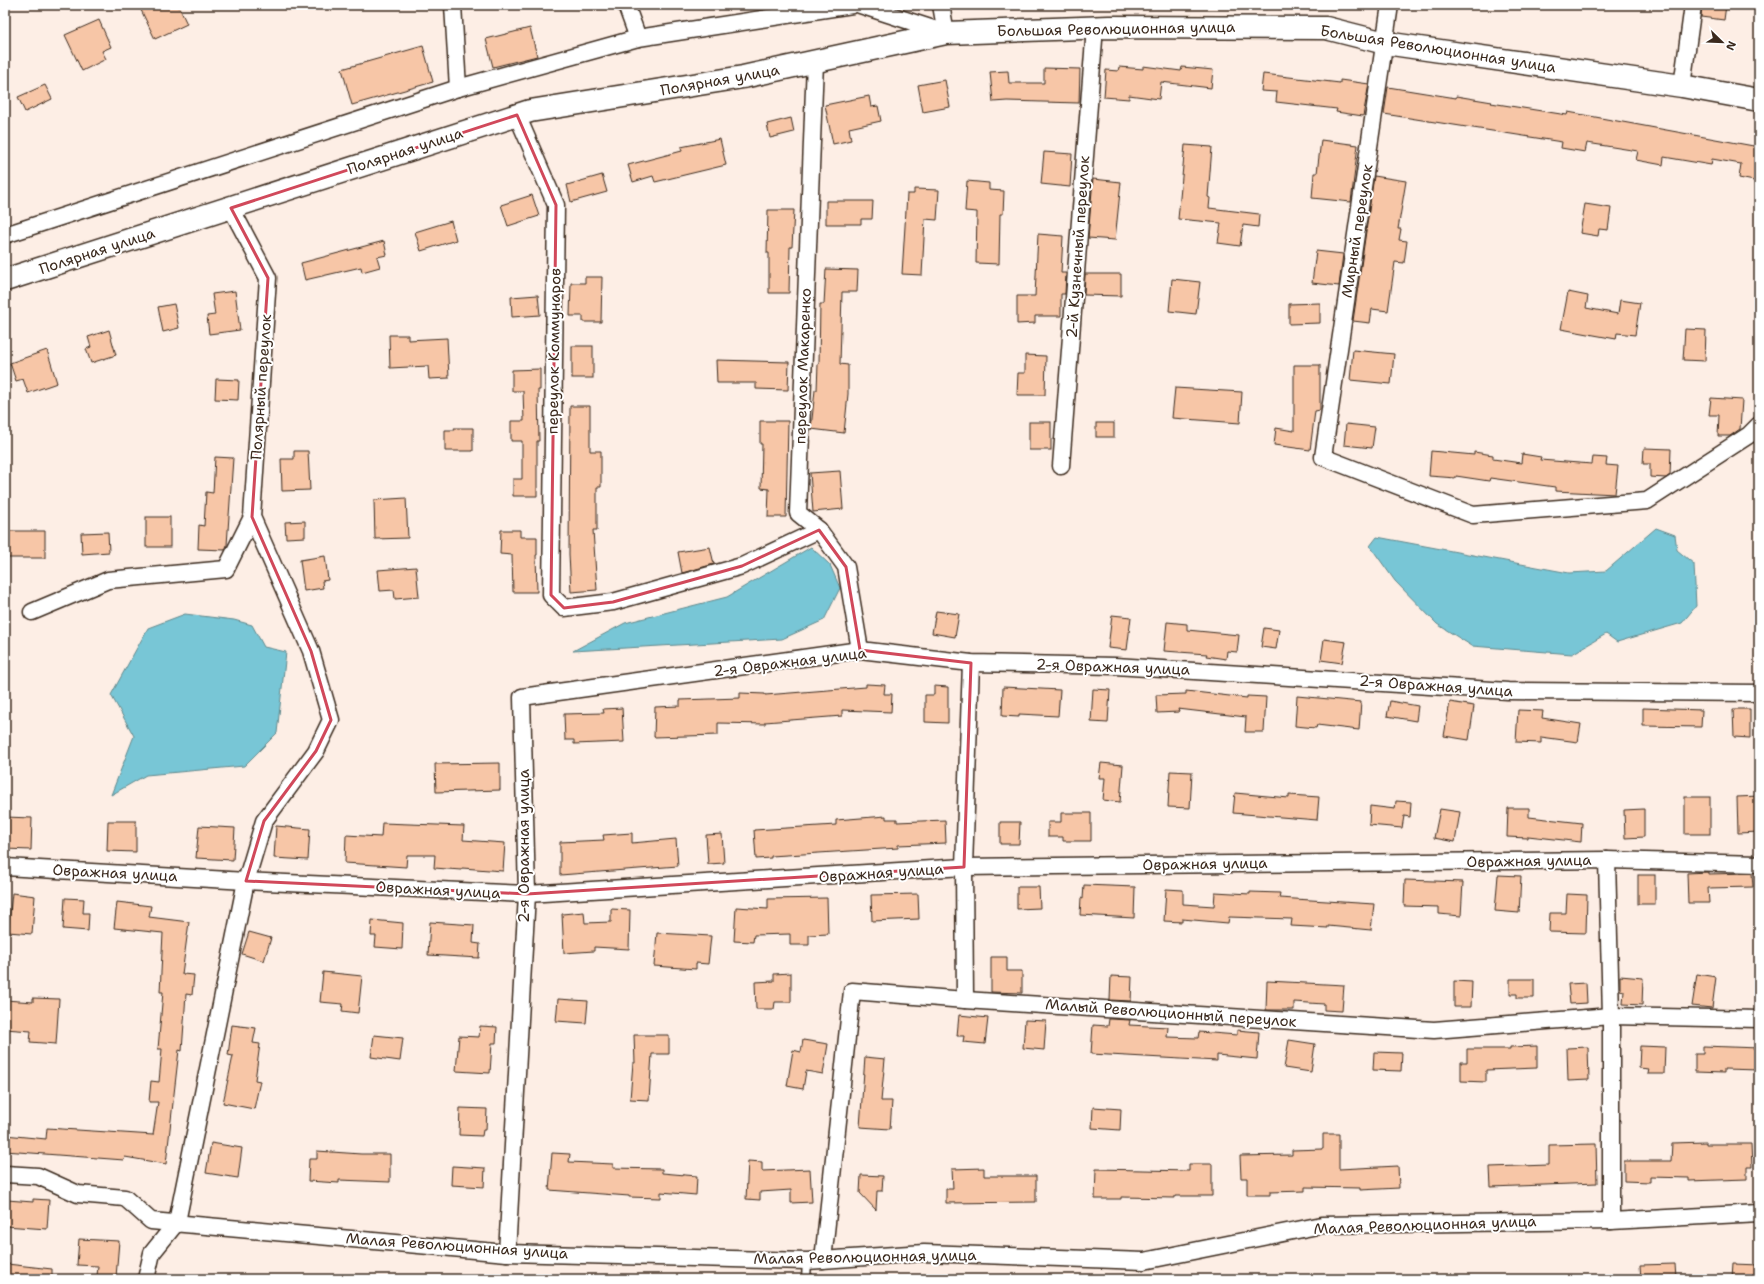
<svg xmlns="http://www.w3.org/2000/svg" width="1764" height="1284" font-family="'Shantell Sans',sans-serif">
  <rect width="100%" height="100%" fill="#fdeee5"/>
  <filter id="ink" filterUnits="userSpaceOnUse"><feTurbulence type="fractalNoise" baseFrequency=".025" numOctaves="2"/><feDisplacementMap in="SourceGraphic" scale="8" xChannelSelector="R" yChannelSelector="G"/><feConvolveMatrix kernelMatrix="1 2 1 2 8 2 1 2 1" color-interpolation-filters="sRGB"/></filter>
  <g filter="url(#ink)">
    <!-- water -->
    <g fill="#78c6d6" stroke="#60888c">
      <polygon points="1656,528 1675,535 1677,550 1694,564 1696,606 1682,623 1617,642 1606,634 1572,654 1472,646 1437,624 1395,581 1370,546 1377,537 1569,573 1606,571"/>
      <polygon points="811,547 830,565 840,588 824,620 782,639 573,651 625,623 727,597"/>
      <polygon points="185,614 234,620 252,625 264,647 286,652 277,733 244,766 146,775 111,795 134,736 111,695 148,628"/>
    </g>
    <!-- building -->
    <g fill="#f7c6a7" stroke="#3b2a1e">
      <polygon points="152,5 178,5 187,24 155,39 141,10"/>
      <polygon points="1702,5 1726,5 1724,20 1701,17"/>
      <polygon points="99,20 111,47 102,51 106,59 82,71 65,35"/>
      <polygon points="530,28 537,56 493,67 486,39"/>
      <polygon points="423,46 433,82 352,105 342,69"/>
      <polygon points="1143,66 1181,71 1182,67 1213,70 1211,88 1161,82 1159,99 1129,95 1129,99 1104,97 1106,70 1118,71 1119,67 1143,69"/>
      <polygon points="1044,68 1080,69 1079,103 1007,101 993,102 990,72 1008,71 1009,83 1044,83"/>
      <polygon points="1263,74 1340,83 1340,80 1369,84 1363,116 1336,112 1337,109 1276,102 1277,92 1261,91"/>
      <polygon points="945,80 950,107 923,112 918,85"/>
      <polygon points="45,85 52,99 25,112 18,97"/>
      <polygon points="1388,87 1456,98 1456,96 1492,102 1491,103 1567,115 1568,112 1759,147 1754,181 1739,178 1741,164 1712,159 1711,165 1664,157 1663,165 1636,160 1638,151 1587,143 1585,152 1561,148 1562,142 1384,114"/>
      <polygon points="869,96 871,107 878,106 881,121 849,128 851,140 833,144 825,105"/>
      <polygon points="791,118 794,132 770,138 767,124"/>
      <polygon points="720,139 726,165 655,182 653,176 633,182 628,165 682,151 681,147"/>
      <polygon points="1321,140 1358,145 1351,202 1312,198 1314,173 1317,173"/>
      <polygon points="1185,145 1212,147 1208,197 1210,198 1209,208 1259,214 1258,227 1243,225 1240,246 1218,243 1221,223 1178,219"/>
      <polygon points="1044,152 1072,154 1070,187 1041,184"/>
      <polygon points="602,175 607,192 571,202 567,185"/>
      <polygon points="1374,176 1406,181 1398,229 1401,229 1399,240 1407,241 1404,263 1395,262 1388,311 1372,309 1370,323 1353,321"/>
      <polygon points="1093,179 1121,182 1115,240 1088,238"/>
      <polygon points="967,181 989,183 989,190 1004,191 1003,214 1000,214 999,264 976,263 977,212 965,211"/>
      <polygon points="914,189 939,190 937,220 925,219 922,275 902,274 907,194 914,194"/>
      <polygon points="532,195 539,216 508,226 501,205"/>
      <polygon points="826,201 873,201 872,219 861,219 861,224 826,224"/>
      <polygon points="1585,204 1611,208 1608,230 1599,229 1598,236 1580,233"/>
      <polygon points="768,210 794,210 792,247 790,247 789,293 769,293 769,253 767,253"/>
      <polygon points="451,221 456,240 421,251 415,232"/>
      <polygon points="1038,234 1063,236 1061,273 1066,273 1065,294 1061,294 1061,316 1035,316 1035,323 1017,324 1017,296 1035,296"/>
      <polygon points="384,241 387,255 377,257 380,267 362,272 361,267 305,280 301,263"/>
      <polygon points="1316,251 1343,254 1339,286 1312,283"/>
      <polygon points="826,269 858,270 857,292 842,292 840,364 848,365 848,394 844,433 811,429 815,390 817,390 818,364 819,364 820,304 824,304"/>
      <polygon points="1085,274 1121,274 1121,296 1084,295"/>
      <polygon points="585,277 602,277 601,322 583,322 583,316 570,316 571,283 585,283"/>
      <polygon points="1172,279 1200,282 1196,314 1169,311"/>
      <polygon points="235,291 240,330 209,334 207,316 215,315 212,294"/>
      <polygon points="1568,292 1588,296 1586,308 1618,314 1620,300 1640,303 1635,335 1617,333 1616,339 1561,329"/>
      <polygon points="538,295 540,315 512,317 511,297"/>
      <polygon points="1320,303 1320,323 1289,324 1289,304"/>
      <polygon points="174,304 179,328 163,332 158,307"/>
      <polygon points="1685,329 1706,330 1705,361 1683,360"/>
      <polygon points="109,330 116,355 91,363 86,349 91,347 88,337"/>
      <polygon points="389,335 408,335 408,340 447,338 449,378 429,379 428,366 390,368"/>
      <rect x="572" y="346" width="21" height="32"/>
      <polygon points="47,350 57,383 28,393 23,379 16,381 10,363"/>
      <polygon points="1353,350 1394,354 1391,384 1350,380"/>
      <polygon points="1025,355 1046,356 1045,395 1017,395 1018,373 1025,373"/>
      <polygon points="716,360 789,362 788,390 756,389 756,383 717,383"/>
      <polygon points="1294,365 1320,365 1320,410 1315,411 1310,450 1274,445 1276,428 1294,431"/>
      <polygon points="540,369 540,390 538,390 539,441 537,441 537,496 513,496 513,479 522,479 522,441 511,441 511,421 524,421 523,391 512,391 512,370"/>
      <polygon points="216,379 239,380 238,400 215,399"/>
      <polygon points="1175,388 1242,392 1240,423 1172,418"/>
      <polygon points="1711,398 1742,400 1740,429 1730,436 1718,436 1719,415 1709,415"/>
      <polygon points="570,406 590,406 590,451 601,451 601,487 597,487 597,530 593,530 597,590 571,592 569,554"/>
      <polygon points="760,421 788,421 786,517 768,517 769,489 761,488 762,444 760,444"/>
      <rect x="1029" y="422" width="22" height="28"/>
      <rect x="1096" y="423" width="18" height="14"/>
      <polygon points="1346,424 1375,427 1372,448 1344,445"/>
      <polygon points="454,428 473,428 473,451 445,451 445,430 455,430"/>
      <polygon points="1644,448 1671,449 1670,475 1666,478 1650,477 1650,464 1643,464"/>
      <polygon points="294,451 308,451 310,490 282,491 281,459 294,459"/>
      <polygon points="1431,451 1474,455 1474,452 1493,455 1493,459 1521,463 1522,454 1541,457 1540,460 1592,464 1593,457 1607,458 1606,465 1618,466 1615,494 1555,491 1555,487 1490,478 1489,481 1456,476 1456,478 1429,476"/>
      <polygon points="215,457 233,458 227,545 225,550 198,549 199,525 204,526 206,492 213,493"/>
      <polygon points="840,471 843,509 813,512 810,473"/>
      <polygon points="406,498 408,538 375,539 374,500"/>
      <rect x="146" y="517" width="24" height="30"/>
      <polygon points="305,521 305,537 286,538 285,522"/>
      <polygon points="501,530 520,530 520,537 537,537 537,555 536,555 537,592 513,592 512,555 500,554"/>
      <polygon points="8,531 45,531 45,558 7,558"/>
      <polygon points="108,532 109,552 82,554 81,533"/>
      <polygon points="710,547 714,564 682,573 678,552"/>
      <polygon points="325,556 328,580 322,581 323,588 304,591 300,560"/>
      <polygon points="416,567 419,597 395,599 394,590 380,591 378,570"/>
      <polygon points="936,611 959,614 955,637 932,633"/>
      <polygon points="1112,615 1131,617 1127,650 1108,648"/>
      <polygon points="1167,622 1187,624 1187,630 1239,635 1237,652 1227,651 1226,659 1206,656 1207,654 1164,651"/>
      <polygon points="1264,628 1279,630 1276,649 1261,647"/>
      <polygon points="1324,639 1346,642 1342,663 1321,660"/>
      <polygon points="866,684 885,685 884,694 892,694 891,712 842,710 842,716 765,722 765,724 718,723 718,735 654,737 655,707 680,706 680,700 740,698 740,693 765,694 765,695 866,687"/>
      <polygon points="934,686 948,687 948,723 925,722 925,695 934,695"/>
      <polygon points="1003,687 1060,690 1058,716 1019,714 1019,717 1002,716"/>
      <polygon points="1093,689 1110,690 1108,723 1091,722"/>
      <polygon points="1186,691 1247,698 1247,696 1266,697 1264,732 1245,732 1246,717 1178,709 1179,712 1157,713 1156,695 1186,694"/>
      <polygon points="1297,696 1361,702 1359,730 1317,725 1316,728 1295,726"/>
      <polygon points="1390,701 1418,706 1416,721 1387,716"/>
      <polygon points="1450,702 1474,706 1469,740 1444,736"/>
      <polygon points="622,708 624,742 574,744 574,740 565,740 564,714 604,713 603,709"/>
      <polygon points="1643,708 1702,710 1701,727 1643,726"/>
      <polygon points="1733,709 1750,709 1750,738 1734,737"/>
      <polygon points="1518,710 1543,711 1542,718 1581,724 1578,742 1541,737 1541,743 1516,742"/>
      <polygon points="500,763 500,790 436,792 435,764"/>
      <polygon points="1101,763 1123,765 1120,802 1103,800 1105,778 1099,778"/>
      <polygon points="1170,771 1192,772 1190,808 1168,807"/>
      <polygon points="1235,793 1289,798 1289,795 1319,797 1317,820 1233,813"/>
      <polygon points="1759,796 1759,832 1738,833 1737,797"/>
      <rect x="1685" y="797" width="25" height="37"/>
      <polygon points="1396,801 1411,802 1410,817 1404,816 1402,828 1369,825 1370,806 1395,809"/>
      <polygon points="1508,808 1529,808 1529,817 1582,823 1581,842 1528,836 1528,838 1507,837"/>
      <polygon points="1440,809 1460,812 1455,842 1434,838"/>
      <polygon points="1644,809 1644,837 1625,838 1624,810"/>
      <polygon points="1061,813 1091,813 1091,841 1063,841 1063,837 1048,837 1048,822 1061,822"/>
      <polygon points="886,816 886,819 897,819 897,822 945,820 946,843 898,845 898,848 771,856 771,858 756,859 754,830 836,825 836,820"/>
      <polygon points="5,817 32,818 31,850 5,849"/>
      <polygon points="108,821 136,821 136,852 107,851"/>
      <polygon points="1000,822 1020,822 1019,844 1000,844"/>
      <polygon points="382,823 464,826 463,840 505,843 503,871 462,868 461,870 434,868 435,855 407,855 406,867 345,863 346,835 381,837"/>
      <polygon points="199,826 235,828 233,860 196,858"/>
      <polygon points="276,826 310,829 308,860 274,858"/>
      <polygon points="632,833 632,843 676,839 678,866 560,875 560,842 604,840 603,835"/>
      <polygon points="722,834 724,863 708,864 706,835"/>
      <polygon points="1708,872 1708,874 1752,873 1753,887 1708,888 1709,903 1688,903 1687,873"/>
      <polygon points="1498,875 1521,876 1519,913 1495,911"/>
      <rect x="1638" y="875" width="17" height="29"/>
      <polygon points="1405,880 1463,882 1461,916 1439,914 1439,907 1404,906"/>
      <polygon points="1084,885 1135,887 1134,918 1080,915 1081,898 1083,899"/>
      <polygon points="1017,887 1039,887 1040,908 1017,909"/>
      <polygon points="1166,889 1183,890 1183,904 1214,906 1215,892 1250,894 1250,892 1280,893 1279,898 1374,904 1371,930 1328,926 1328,928 1291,926 1292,919 1229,917 1228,923 1182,919 1182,922 1164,921"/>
      <polygon points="12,893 35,896 32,934 8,932"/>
      <polygon points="918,894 919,919 872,921 871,895"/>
      <polygon points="1567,894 1587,895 1586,933 1549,932 1550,913 1566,913"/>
      <polygon points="65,898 84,899 83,913 89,913 88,931 63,929"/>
      <polygon points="827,898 828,934 809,935 809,945 790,945 790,934 754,935 753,942 734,941 736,907 768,909 768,899"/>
      <polygon points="117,902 151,906 149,917 189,922 182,974 194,975 192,995 186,994 182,1051 179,1050 166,1164 125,1157 124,1160 5,1151 5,1135 46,1139 47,1128 153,1135 158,1102 149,1102 151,1081 159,1082 162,1049 158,1049 163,992 160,992 163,933 114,928"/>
      <polygon points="611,909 630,910 629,949 594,947 594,951 564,953 562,914 584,912 585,923 611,922"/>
      <polygon points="372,920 403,923 402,949 375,947 376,936 371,936"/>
      <polygon points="430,922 474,925 473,943 480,944 479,958 428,955"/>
      <polygon points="249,932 271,938 264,961 242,954"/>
      <polygon points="657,933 711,936 708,964 696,963 696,969 654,966"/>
      <polygon points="991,957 1007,957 1007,971 1022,971 1022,993 991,992"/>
      <polygon points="323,972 362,976 358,1013 342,1011 343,1004 320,1002"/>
      <polygon points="791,973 791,1002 775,1002 774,1009 756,1009 755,982 774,981 774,974"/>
      <polygon points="1697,974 1716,977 1712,1008 1692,1006"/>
      <polygon points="1111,976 1132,977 1131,1001 1110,1000"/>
      <polygon points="1620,976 1643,978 1642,1005 1623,1004 1624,991 1620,990"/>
      <polygon points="1510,979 1534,979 1534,998 1517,998 1517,994 1510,994"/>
      <polygon points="1267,981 1344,985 1342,1011 1324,1010 1324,1004 1294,1002 1294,1010 1266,1010"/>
      <polygon points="1454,981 1472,982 1471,1007 1454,1007"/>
      <polygon points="1586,983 1587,1003 1570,1004 1568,984"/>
      <polygon points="33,998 59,999 56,1044 30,1042 31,1031 5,1029 5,1000 33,1002"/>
      <polygon points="558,999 588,1001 586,1023 556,1021"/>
      <polygon points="959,1015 988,1018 985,1044 963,1042 964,1036 957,1036"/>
      <polygon points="1109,1019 1130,1020 1129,1025 1168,1027 1167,1037 1198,1038 1199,1032 1237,1035 1237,1030 1259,1032 1257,1059 1217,1055 1217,1061 1091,1054 1093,1025 1108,1026"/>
      <polygon points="1025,1020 1046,1021 1044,1050 1023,1048"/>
      <polygon points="232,1025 256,1028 253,1043 260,1044 255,1080 260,1081 254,1109 223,1103 233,1056 228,1055"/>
      <polygon points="480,1026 497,1027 496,1043 492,1043 490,1073 456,1071 459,1036 479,1037"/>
      <polygon points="374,1035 403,1038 400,1061 371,1057"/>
      <polygon points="634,1035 669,1035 669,1054 652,1054 649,1100 630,1099 633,1063 635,1063"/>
      <polygon points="803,1040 828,1044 823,1074 806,1071 803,1089 787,1086 793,1050 801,1052"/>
      <polygon points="1289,1040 1315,1044 1311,1072 1284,1068"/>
      <polygon points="1537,1046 1537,1068 1486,1070 1486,1082 1461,1081 1461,1062 1467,1062 1467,1049 1510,1049 1510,1047"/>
      <polygon points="1640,1046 1665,1047 1664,1074 1648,1074 1649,1069 1639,1068"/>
      <polygon points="1703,1046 1759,1048 1759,1070 1724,1069 1724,1073 1695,1072 1695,1054 1703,1054"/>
      <polygon points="1588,1047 1589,1080 1568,1081 1567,1048"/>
      <polygon points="1374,1052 1402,1053 1401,1071 1373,1070"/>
      <polygon points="865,1057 885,1059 881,1101 892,1101 890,1129 860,1127"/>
      <polygon points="1093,1107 1121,1109 1120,1130 1092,1128"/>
      <polygon points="460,1108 487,1109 486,1130 483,1130 482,1136 459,1135"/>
      <polygon points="1323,1134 1339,1134 1339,1169 1398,1166 1399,1188 1360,1190 1360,1188 1305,1187 1305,1191 1270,1192 1270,1195 1247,1195 1247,1178 1241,1178 1240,1156 1292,1155 1292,1150 1323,1149"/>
      <polygon points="1706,1142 1706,1144 1751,1144 1752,1167 1747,1167 1747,1179 1689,1181 1689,1178 1650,1177 1650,1182 1624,1181 1624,1161 1671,1161 1672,1143"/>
      <polygon points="211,1143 242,1148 238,1178 206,1173"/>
      <polygon points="1596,1144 1597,1183 1491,1187 1490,1167 1549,1165 1549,1145"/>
      <polygon points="317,1151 361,1154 390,1154 390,1182 339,1180 339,1183 308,1181 309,1159 317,1159"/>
      <polygon points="552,1153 570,1154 569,1162 613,1164 613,1168 662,1169 662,1173 697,1176 696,1195 661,1192 661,1198 629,1197 629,1196 549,1190"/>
      <polygon points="748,1161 762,1162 762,1171 810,1169 812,1202 791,1203 791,1190 760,1192 760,1200 746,1199"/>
      <polygon points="1189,1164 1212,1164 1212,1196 1175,1196 1175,1198 1121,1197 1121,1199 1095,1199 1096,1169 1189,1171"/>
      <polygon points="452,1166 485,1168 484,1187 451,1185"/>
      <polygon points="984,1168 984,1176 1036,1176 1036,1202 946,1203 946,1189 953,1189 952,1169"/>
      <polygon points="861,1175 883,1176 882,1191 877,1191 876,1210 860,1193"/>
      <polygon points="33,1199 49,1200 47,1229 5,1226 7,1200 33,1202"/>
      <polygon points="79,1239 119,1241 116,1277 97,1276 98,1266 77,1265"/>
      <polygon points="7,1264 52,1269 52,1279 6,1279"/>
      <polygon points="1675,1264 1676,1279 1641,1279 1640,1265"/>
      <polygon points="1733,1264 1759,1265 1759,1279 1732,1279"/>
    </g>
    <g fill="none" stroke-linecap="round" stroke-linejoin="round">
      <!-- lane casing -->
      <g stroke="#3b2a1e" stroke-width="11">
        <polyline id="lane" points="806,1279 807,1261"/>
      </g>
      <!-- street casing -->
      <g stroke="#3b2a1e" stroke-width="19">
        <g id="street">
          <polyline points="453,5 458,88"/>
          <polyline points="626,5 638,38"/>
          <polyline points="860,5 946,33 941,5"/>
          <polyline points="1390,5 1323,457 1473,515 1647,501 1749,435 1759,425"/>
          <polyline points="815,62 798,513 819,530 846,567 860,650"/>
          <polyline points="1682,86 1693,5"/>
          <polyline points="517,115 556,205 551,595 564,608 613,602 742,566 819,530"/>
          <polyline points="5,235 458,88 638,38 852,5"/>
          <polyline points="1061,466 1095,27"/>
          <polyline points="32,612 108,580 226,569 252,517 268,278 231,208"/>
          <polyline points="1607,860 1611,1016 1611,1221"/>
          <polyline points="5,867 246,881 527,894 964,867 1607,860 1759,864"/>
          <polyline points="965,1000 964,867 971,663"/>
          <polyline points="5,1174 38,1176 78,1194 125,1198 151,1221 507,1253 807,1261 924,1253 1144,1261 1322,1225 1611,1221 1759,1213"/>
          <polyline points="507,1253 527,894 522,697 860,650 971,663 1115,666 1508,691 1759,693"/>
          <polyline points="823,1260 852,991 965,1000 1434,1030 1611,1016 1759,1019"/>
          <polyline points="146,1279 152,1253 177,1222 246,881 264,821 316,751 331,720 311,651 252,517"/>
        </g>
      </g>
      <!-- secondary casing -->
      <g stroke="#3b2a1e" stroke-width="25">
        <polyline id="secondary" points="5,280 530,111 743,77 946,33 1109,27 1326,28 1385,43 1682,86 1759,100"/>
      </g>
      <!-- lane -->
      <use href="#lane" stroke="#fff" stroke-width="8"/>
      <!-- street -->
      <use href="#street" stroke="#fff" stroke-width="16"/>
      <!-- secondary -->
      <use href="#secondary" stroke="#fff" stroke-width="22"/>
    </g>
  </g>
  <!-- marked area -->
  <path fill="none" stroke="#d1495b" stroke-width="3" stroke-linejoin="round" d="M517,115L556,205L551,595L564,608L613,602L742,566L819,530L846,567L860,650L971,663L964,867L527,894L246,881L264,821L316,751L331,720L311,651L252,517L268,278L231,208Z"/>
  <g text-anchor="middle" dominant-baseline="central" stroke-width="4" stroke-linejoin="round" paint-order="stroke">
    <!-- street labels -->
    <g font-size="15" fill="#3b2a1e" stroke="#fff">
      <text transform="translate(1116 29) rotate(-1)">Большая Революционная улица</text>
      <text transform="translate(1438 49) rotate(9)">Большая Революционная улица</text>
      <text transform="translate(720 80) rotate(-10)">Полярная улица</text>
      <text transform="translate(405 151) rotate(-18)">Полярная улица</text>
      <text transform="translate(1357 231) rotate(-81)">Мирный переулок</text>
      <text transform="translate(1078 247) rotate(-86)">2-й Кузнечный переулок</text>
      <text transform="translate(97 251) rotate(-18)">Полярная улица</text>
      <text transform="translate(554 351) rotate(-89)">переулок Коммунаров</text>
      <text transform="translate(803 366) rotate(-88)">переулок Макаренко</text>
      <text transform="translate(261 387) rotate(-86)">Полярный переулок</text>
      <text transform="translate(790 662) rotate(-7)">2-я Овражная улица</text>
      <text transform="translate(1113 667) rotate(2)">2-я Овражная улица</text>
      <text transform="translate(1436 686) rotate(4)">2-я Овражная улица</text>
      <text transform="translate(524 846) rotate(-90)">2-я Овражная улица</text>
      <text transform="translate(1529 861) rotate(-1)">Овражная улица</text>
      <text transform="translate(1205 864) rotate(-1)">Овражная улица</text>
      <text transform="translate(115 873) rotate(3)">Овражная улица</text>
      <text transform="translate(881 873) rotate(-4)">Овражная улица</text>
      <text transform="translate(438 890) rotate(3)">Овражная улица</text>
      <text transform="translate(1171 1013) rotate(4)">Малый Революционный переулок</text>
      <text transform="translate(1425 1225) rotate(-2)">Малая Революционная улица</text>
      <text transform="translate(457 1246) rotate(4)">Малая Революционная улица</text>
      <text transform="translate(865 1257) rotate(-1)">Малая Революционная улица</text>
    </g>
  </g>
  <!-- margin -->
  <rect width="1764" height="1284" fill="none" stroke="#fff" stroke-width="20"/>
  <rect x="10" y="10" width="1744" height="1264" fill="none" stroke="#3b2a1e" stroke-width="1.5" filter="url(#ink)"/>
  <!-- north arrow -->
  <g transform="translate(1722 42) rotate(113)" stroke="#ffffff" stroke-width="3" paint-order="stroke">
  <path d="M0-3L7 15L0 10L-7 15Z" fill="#3b2a1e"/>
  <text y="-6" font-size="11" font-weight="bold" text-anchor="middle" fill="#3b2a1e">N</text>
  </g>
</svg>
